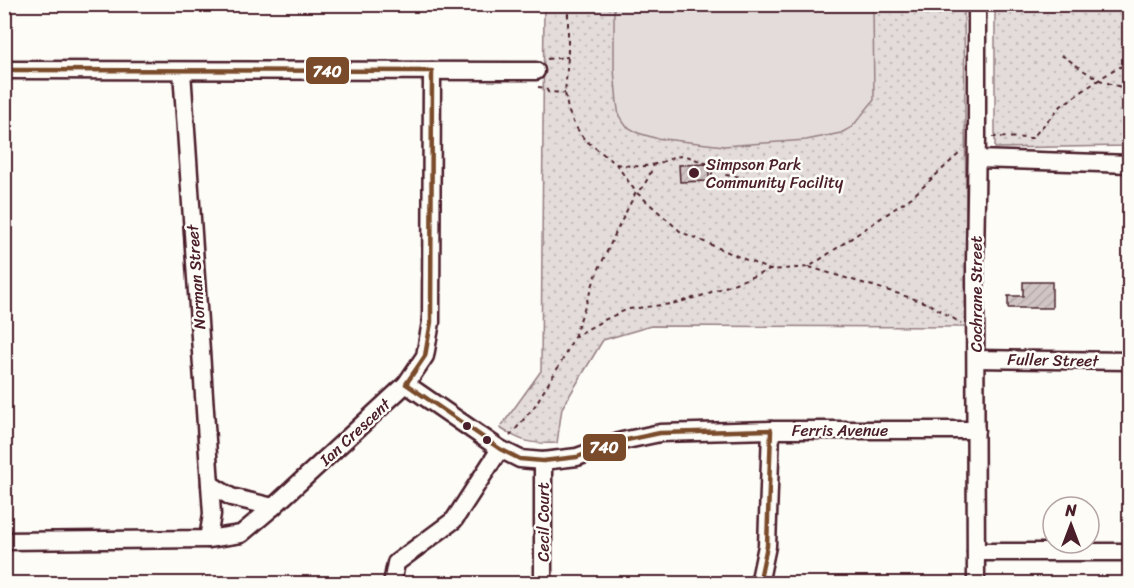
<svg xmlns="http://www.w3.org/2000/svg" width="1134" height="588" font-family="Sriracha,sans-serif">
  <defs>
    <pattern id="park-dots" width="8" height="8" patternUnits="userSpaceOnUse" patternTransform="scale(1.5)"><rect width="8" height="8" fill="#e3dcda"/><path d="M2 2h.1M6 6h.1" fill="none" stroke="#c4bcbb" stroke-width="1.8" stroke-linecap="round"/></pattern>
    <pattern id="building-hatch" width="6" height="6" patternUnits="userSpaceOnUse" patternTransform="scale(1.5)"><rect width="6" height="6" fill="#d0c5c4"/><path d="M-1 1l2-2M0 6l6-6M5 7l2-2" fill="none" stroke="#b4a9a9"/></pattern>
  </defs>
  <rect width="100%" height="100%" fill="#fdfcf7"/>
  <filter id="ink" filterUnits="userSpaceOnUse"><feTurbulence type="fractalNoise" baseFrequency=".0167" numOctaves="2"/><feDisplacementMap in="SourceGraphic" scale="12" xChannelSelector="R" yChannelSelector="G"/><feConvolveMatrix kernelMatrix="1 2 1 2 8 2 1 2 1" color-interpolation-filters="sRGB"/></filter>
  <g filter="url(#ink)">
    <!-- park -->
    <g fill="url(#park-dots)" stroke="#967e82" stroke-width="1.5">
      <path d="M544,5H964L967,327L651,326L603,340L562,408L557,443C530,444 522,442 500,428L541,371Z"/>
      <polygon points="995,5 1129,5 1129,146 995,148"/>
    </g>
    <!-- pitch -->
    <polygon fill="#e3dcda" stroke="#967e82" stroke-width="1.5" points="614,5 873,5 874,100 852,127 841,133 806,140 724,146 655,138 638,133 626,126 619,116 617,103 614,69"/>
    <!-- building -->
    <g fill="url(#building-hatch)" stroke="#4a1f2b" stroke-width="1.5">
      <polygon points="709,164 709,181 680,182 679,165"/>
      <polygon points="1023,282 1052,282 1052,308 1008,308 1008,296 1023,296"/>
    </g>
    <g fill="none" stroke-linecap="round" stroke-linejoin="round">
      <!-- minor casing -->
      <g stroke="#4a1f2b" stroke-width="21">
        <g id="minor">
          <polyline points="4,70 536,71"/>
          <polyline points="182,71 212,514 208,539"/>
          <polyline points="977,159 1130,164"/>
          <polyline points="976,359 1130,361"/>
          <polyline points="406,384 500,449 520,459 543,461 577,457 622,441 660,433 771,430 976,430"/>
          <polyline points="543,461 543,584"/>
          <polyline points="210,484 231,497 273,507"/>
          <polyline points="4,541 208,539 241,534 273,507 406,384 425,356 431,322 432,71"/>
          <polyline points="976,552 1130,552"/>
          <polyline points="392,584 396,563 454,520 500,449"/>
          <polyline points="759,584 767,546 771,430"/>
          <polyline points="976,584 975,262 977,137 977,4"/>
        </g>
      </g>
      <!-- path -->
      <g stroke="#4a1f2b" stroke-width="2" stroke-dasharray="4.5 4.5" stroke-linecap="butt">
        <polyline points="568,4 568,57 565,93 568,110 574,124 584,139 616,164 636,192 681,232 770,270 809,267 912,197 962,151"/>
        <path d="M1061,55C1072,61 1081,70 1093,76C1104,83 1117,86 1130,89"/>
        <polyline points="547,59 568,57"/>
        <polyline points="538,87 546,88 548,92 565,93"/>
        <polyline points="992,137 1032,138 1061,106 1113,70 1130,63"/>
        <polyline points="714,162 711,178 714,180"/>
        <path d="M616,164C629,166 642,168 655,164C665,162 672,156 683,156C696,156 704,169 719,160H723L725,167V175L744,177"/>
        <polyline points="809,267 896,293 929,304 961,323"/>
        <polyline points="574,337 597,273 616,232 636,192 643,187 648,178 654,165"/>
        <polyline points="510,436 534,407 562,361 574,337 602,321 628,309 672,304 701,296 770,270"/>
      </g>
      <!-- minor -->
      <use href="#minor" stroke="#fdfcf7" stroke-width="16"/>
      <!-- bus-1 casing -->
      <g stroke="#fdfcf7" stroke-width="9">
        <polyline id="bus-1" points="4,70 432,71 431,322 425,356 406,384 500,449 520,459 543,461 577,457 622,441 660,433 771,430 767,546 759,584"/>
      </g>
      <!-- bus-1 -->
      <use href="#bus-1" stroke="#7a4b2a" stroke-width="4.5"/>
    </g>
  </g>
  <!-- markers -->
  <g fill="#4a1f2b" stroke="#fdfcf7" stroke-width="2">
    <circle cx="694" cy="173" r="6"/>
    <circle cx="467" cy="426" r="5"/>
    <circle cx="487" cy="440" r="5"/>
  </g>
  <g text-anchor="middle" dominant-baseline="central" stroke-width="5" stroke-linejoin="round" paint-order="stroke">
    <!-- poi labels -->
    <g font-size="16" fill="#4a1f2b" stroke="#fdfcf7" text-anchor="start">
      <text x="706" y="164">Simpson Park<tspan x="706" dy="18">Community Facility</tspan></text>
    </g>
    <!-- street labels -->
    <g font-size="16" fill="#4a1f2b" stroke="#fdfcf7">
      <text transform="translate(196 277) rotate(-94)">Norman Street</text>
      <text transform="translate(976 294) rotate(-90)">Cochrane Street</text>
      <text transform="translate(1053 360) rotate(1)">Fuller Street</text>
      <text x="840" y="430">Ferris Avenue</text>
      <text transform="translate(355 432) rotate(-43)">Ian Crescent</text>
      <text transform="translate(543 522) rotate(-90)">Cecil Court</text>
    </g>
  </g>
  <g stroke="#fdfcf7" stroke-width="2">
    <rect x="305" y="56" width="45" height="29" rx="6" fill="#7a4b2a"/>
    <rect x="582" y="433" width="45" height="29" rx="6" fill="#7a4b2a"/>
  </g>
  <g font-size="16" text-anchor="middle" font-weight="bold" fill="#fff">
    <text x="327" y="77">740</text>
    <text x="604" y="453">740</text>
  </g>
  <!-- margin -->
  <rect width="1134" height="588" fill="none" stroke="#fdfcf7" stroke-width="24"/>
  <rect x="12" y="12" width="1110" height="564" fill="none" stroke="#4a1f2b" stroke-width="2" filter="url(#ink)"/>
  <!-- north arrow -->
  <g transform="translate(1071 525)"><circle r="28" fill="#fdfcf7" stroke="#b5a4a5" stroke-width="1.5"/>
  <path d="M0-4.5L10 22L0 15L-10 22Z" fill="#4a1f2b"/>
  <text y="-9" font-size="16" font-weight="bold" text-anchor="middle" fill="#4a1f2b">N</text>
  </g>
</svg>
